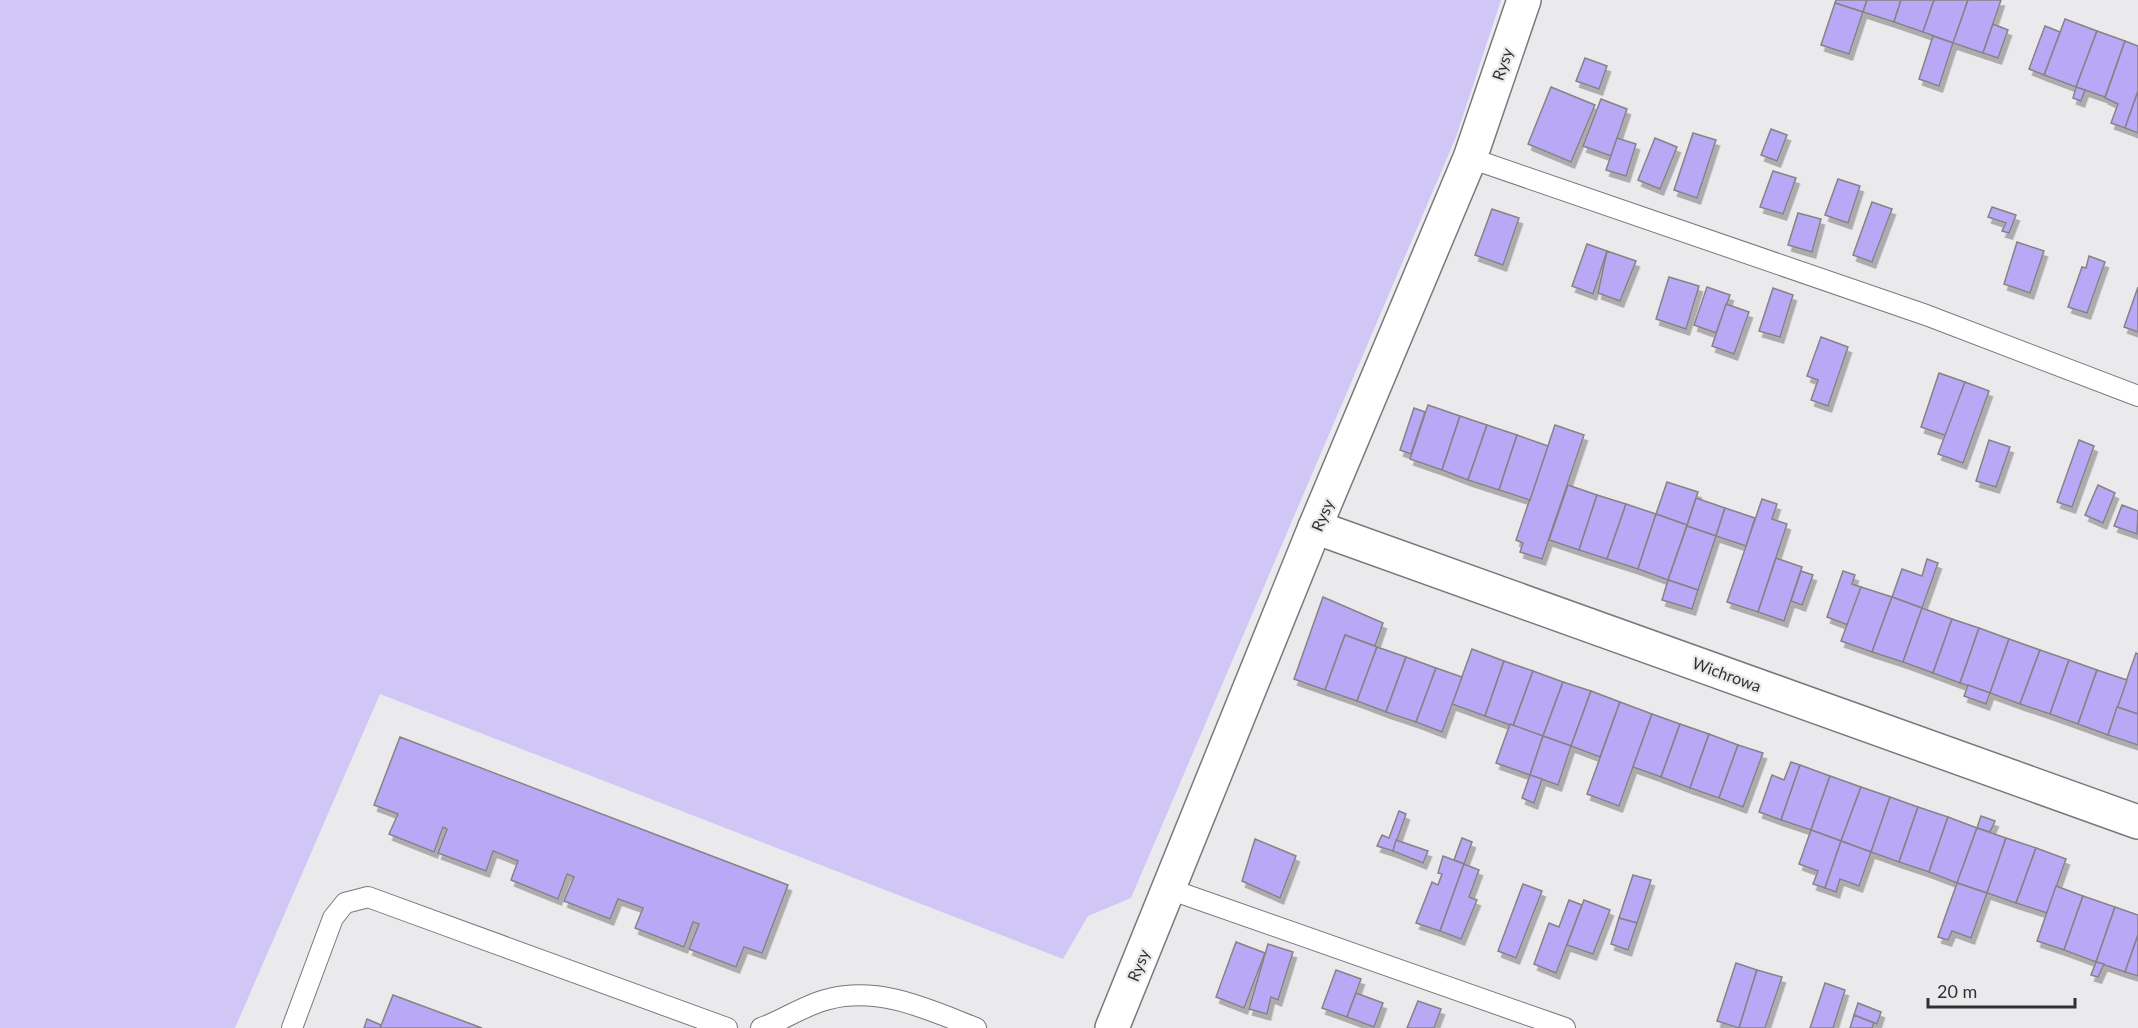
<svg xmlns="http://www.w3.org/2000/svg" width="2138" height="1028" font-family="Lato,sans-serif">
  <defs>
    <filter id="shadow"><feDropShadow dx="3.5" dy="6" stdDeviation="0" flood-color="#0004"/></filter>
  </defs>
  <rect width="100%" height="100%" fill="#eaeaed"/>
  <!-- green -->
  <polygon fill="#d0c7f7" points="0,0 1501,0 1456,137 1131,898 1088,916 1063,959 380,694 235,1028 0,1028"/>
  <!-- building -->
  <g fill="#b9a8f6" stroke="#848386" stroke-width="1.5" filter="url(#shadow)">
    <polygon points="1836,0 1867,0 1863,12 1835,3"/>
    <polygon points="1867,0 1901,0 1894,22 1863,12"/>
    <polygon points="1901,0 1934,0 1923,32 1894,22"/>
    <polygon points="1934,0 1968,0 1953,43 1923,32"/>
    <polygon points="1968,0 2001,0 1983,53 1953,43"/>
    <polygon points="1835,3 1863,12 1849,54 1821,45"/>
    <polygon points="2065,19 2097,31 2076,87 2044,75"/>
    <polygon points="1993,24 2008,30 1998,58 1983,53"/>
    <polygon points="2045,26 2060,32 2044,75 2029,69"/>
    <polygon points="2097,31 2125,41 2105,97 2076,87"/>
    <polygon points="1933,36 1953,43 1939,86 1919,79"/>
    <polygon points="2125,41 2138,46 2138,91 2125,128 2111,123 2118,104 2105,98"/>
    <polygon points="1585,58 1607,66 1599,89 1576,81"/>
    <polygon points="1551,87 1595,105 1571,162 1528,144"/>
    <polygon points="2076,87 2085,90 2081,101 2073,98"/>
    <polygon points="2138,91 2138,133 2125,128"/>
    <polygon points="1601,99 1627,109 1611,156 1583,146"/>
    <polygon points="1771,129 1787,135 1777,161 1761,155"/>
    <polygon points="1693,133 1716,140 1697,198 1674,190"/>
    <polygon points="1617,138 1636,144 1626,176 1606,170"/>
    <polygon points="1655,138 1677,147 1660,189 1638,180"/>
    <polygon points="1773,171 1796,178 1783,214 1760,207"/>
    <polygon points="1838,179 1860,186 1848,223 1825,215"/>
    <polygon points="1872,202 1892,209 1872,262 1853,255"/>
    <polygon points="1992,207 2016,215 2009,233 2002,231 2006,223 1988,217"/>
    <polygon points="1492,209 1519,218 1503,265 1475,255"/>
    <polygon points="1798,213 1821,219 1812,252 1788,245"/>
    <polygon points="2017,242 2044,251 2030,293 2004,284"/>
    <polygon points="1587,244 1607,251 1593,294 1572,286"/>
    <polygon points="1607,251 1636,261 1620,301 1598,293"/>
    <polygon points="2089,256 2105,262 2087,313 2068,307 2082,267 2086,268"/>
    <polygon points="1669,277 1699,286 1686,329 1656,319"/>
    <polygon points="1707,287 1730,295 1716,333 1694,325"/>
    <polygon points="2138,287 2138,332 2124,327"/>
    <polygon points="1773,288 1793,295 1780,337 1759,331"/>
    <polygon points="1726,304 1749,312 1734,354 1712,346"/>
    <polygon points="1821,337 1848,347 1828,406 1811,400 1818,380 1807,376"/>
    <polygon points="1939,373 1965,382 1947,436 1921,427"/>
    <polygon points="1965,382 1989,391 1963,463 1938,454"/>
    <polygon points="1428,405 1460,416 1442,470 1410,459"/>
    <polygon points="1414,408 1425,412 1411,454 1400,450"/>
    <polygon points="1460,416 1487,425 1468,480 1442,470"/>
    <polygon points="1487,425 1517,435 1499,490 1468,480"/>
    <polygon points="1555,425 1584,435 1542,559 1520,552 1523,543 1516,540"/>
    <polygon points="1517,435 1548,446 1530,500 1499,490"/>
    <polygon points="1989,440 2010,447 1996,487 1976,481"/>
    <polygon points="2079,440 2094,446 2072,507 2057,502"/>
    <polygon points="1667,482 1698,492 1687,525 1656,514"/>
    <polygon points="1568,485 1597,495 1579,550 1549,540"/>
    <polygon points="2098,485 2115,493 2103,523 2085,515"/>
    <polygon points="1597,495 1626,504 1607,559 1579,550"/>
    <polygon points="1696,498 1725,508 1716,536 1687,526"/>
    <polygon points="1762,499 1777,504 1772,519 1787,524 1758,612 1727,602"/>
    <polygon points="1626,504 1656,514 1638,569 1607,559"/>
    <polygon points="2122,505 2138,511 2137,534 2114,526"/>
    <polygon points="1725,508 1755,518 1746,546 1716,536"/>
    <polygon points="1656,514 1687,525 1668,580 1638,569"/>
    <polygon points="1687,526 1716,536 1698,590 1668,580"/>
    <polygon points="1776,558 1802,567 1784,621 1758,612"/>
    <polygon points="1927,559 1938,563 1922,608 1892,597 1902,569 1922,576"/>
    <polygon points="1801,571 1813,575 1802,605 1791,601"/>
    <polygon points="1843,571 1855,575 1852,584 1861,587 1848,625 1827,617"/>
    <polygon points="1668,580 1698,590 1692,609 1662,600"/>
    <polygon points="1861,587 1892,597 1872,652 1841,641"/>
    <polygon points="1323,597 1383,623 1375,646 1345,635 1325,690 1294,679"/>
    <polygon points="1892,597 1922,608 1903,662 1872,652"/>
    <polygon points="1922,608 1952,619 1933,673 1903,662"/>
    <polygon points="1952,619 1979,628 1960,683 1933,673"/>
    <polygon points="1979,628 2009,639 1990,693 1960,683"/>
    <polygon points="1345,635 1377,647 1357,701 1325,690"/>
    <polygon points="2009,639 2040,650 2020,704 1990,693"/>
    <polygon points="1377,647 1406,657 1386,712 1357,701"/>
    <polygon points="1472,649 1504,661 1485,716 1452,704"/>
    <polygon points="2040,650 2069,660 2050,714 2020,704"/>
    <polygon points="2136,653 2138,654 2138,714 2117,707"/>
    <polygon points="1406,657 1436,668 1416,722 1386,712"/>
    <polygon points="2069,660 2097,670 2078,724 2050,714"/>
    <polygon points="1504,661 1533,671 1513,726 1485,716"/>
    <polygon points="1436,668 1462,677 1442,732 1416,722"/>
    <polygon points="2097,670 2127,680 2108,735 2078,724"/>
    <polygon points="1533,671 1563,682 1543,736 1513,726"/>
    <polygon points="1563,682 1591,691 1571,746 1543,736"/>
    <polygon points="1968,685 1990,693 1986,704 1964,696"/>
    <polygon points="1591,691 1620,702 1600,757 1571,746"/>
    <polygon points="1620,702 1652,714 1619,806 1587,794"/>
    <polygon points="2117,707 2138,714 2138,745 2108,735"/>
    <polygon points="1652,714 1680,724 1661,777 1633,767"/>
    <polygon points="1510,724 1543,736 1530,775 1496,763"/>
    <polygon points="1680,724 1709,734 1690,788 1661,777"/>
    <polygon points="1709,734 1738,745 1719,798 1690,788"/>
    <polygon points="1543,736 1571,746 1558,785 1530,775"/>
    <polygon points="400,737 788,885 762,953 744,947 736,967 689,949 699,924 693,922 684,947 635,928 643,908 618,899 610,919 564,901 574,877 567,874 558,899 511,880 518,861 493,851 486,871 438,853 447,829 443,827 434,852 389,834 398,814 374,805"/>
    <polygon points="1738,745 1763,753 1743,807 1719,798"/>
    <polygon points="1791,762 1800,765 1781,820 1759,812 1772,775 1784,780"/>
    <polygon points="1800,765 1830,776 1811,830 1781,820"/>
    <polygon points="1530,775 1542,779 1534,803 1522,798"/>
    <polygon points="1830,776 1861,787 1841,841 1811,830"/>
    <polygon points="1861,787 1890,797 1871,852 1841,841"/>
    <polygon points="1890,797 1918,807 1899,862 1871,852"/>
    <polygon points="1918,807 1948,817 1929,872 1899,862"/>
    <polygon points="1399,811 1406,814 1393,851 1377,846 1382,835 1389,838"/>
    <polygon points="1981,816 1995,821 1990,832 1977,828"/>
    <polygon points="1948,817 1977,828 1957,883 1929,872"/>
    <polygon points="1977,828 2006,838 1987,893 1957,883"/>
    <polygon points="1811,830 1841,841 1825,888 1813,884 1818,871 1799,864"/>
    <polygon points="1462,838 1472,842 1464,864 1454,860"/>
    <polygon points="2006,838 2036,848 2016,903 1987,893"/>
    <polygon points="1255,839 1296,856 1280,898 1242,881"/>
    <polygon points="1396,840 1428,851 1423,863 1393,851"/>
    <polygon points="1841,841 1871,852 1859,886 1840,879 1836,892 1825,888"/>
    <polygon points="2036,848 2066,859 2047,913 2016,903"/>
    <polygon points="1443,856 1464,864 1440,931 1416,923 1432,882 1438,885 1442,874 1438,873"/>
    <polygon points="1464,864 1479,870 1469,897 1477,900 1461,939 1440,931"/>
    <polygon points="1633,875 1651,880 1637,923 1619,918"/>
    <polygon points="1957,883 1987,893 1971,938 1952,931 1948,940 1938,937"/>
    <polygon points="1523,884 1542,891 1516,958 1498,951"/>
    <polygon points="2056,886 2083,896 2064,950 2037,941"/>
    <polygon points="2083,896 2115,907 2096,962 2064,950"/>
    <polygon points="1569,900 1582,905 1556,973 1534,964 1549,923 1559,927"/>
    <polygon points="1584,900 1610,910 1593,954 1567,945"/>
    <polygon points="2115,907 2138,915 2138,935 2125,972 2096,962"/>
    <polygon points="1619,918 1637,923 1628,950 1611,944"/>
    <polygon points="2138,935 2138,976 2125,972"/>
    <polygon points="1236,942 1265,953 1244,1008 1216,997"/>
    <polygon points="1268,944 1293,952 1278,1000 1271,997 1267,1014 1249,1009"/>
    <polygon points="2096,962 2104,964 2098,977 2091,975"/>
    <polygon points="1736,963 1757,970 1739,1028 1717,1021"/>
    <polygon points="1336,970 1361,979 1347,1017 1322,1008"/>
    <polygon points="1757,970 1782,977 1765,1028 1739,1028"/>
    <polygon points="1825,983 1845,990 1833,1028 1810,1028"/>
    <polygon points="1356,993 1383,1003 1374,1027 1347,1017"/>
    <polygon points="393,995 482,1028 380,1028"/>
    <polygon points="1418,1001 1441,1009 1434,1028 1407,1028"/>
    <polygon points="1858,1003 1881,1012 1877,1024 1854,1015"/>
    <polygon points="1854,1015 1874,1023 1872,1028 1850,1028"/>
    <polygon points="367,1019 381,1025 380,1028 364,1028"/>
  </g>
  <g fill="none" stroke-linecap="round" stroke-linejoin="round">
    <!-- lane casing -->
    <g stroke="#79787b" stroke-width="22">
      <g id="lane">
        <polyline points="1470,158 1926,315 2138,396"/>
        <polyline points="1169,889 1565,1028"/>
        <polyline points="292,1028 333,918 345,903 368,897 727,1028"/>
        <path d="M761,1028C784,1020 806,1004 829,999C881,986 929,1010 976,1028"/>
      </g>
    </g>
    <!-- street casing -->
    <g stroke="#79787b" stroke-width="36">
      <g id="street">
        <polyline points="1315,527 2138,822"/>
        <polyline points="1112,1028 1315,527 1470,158 1524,0"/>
      </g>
    </g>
    <!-- lane -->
    <use href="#lane" stroke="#fff" stroke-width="20"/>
    <!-- street -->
    <use href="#street" stroke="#fff" stroke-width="33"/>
  </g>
  <g text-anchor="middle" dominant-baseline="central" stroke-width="4.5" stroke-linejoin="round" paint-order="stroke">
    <!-- street labels -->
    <g font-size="16" fill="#313132" stroke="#eaeaed">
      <text transform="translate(1502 64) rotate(-71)">Rysy</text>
      <text transform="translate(1322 515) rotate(-67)">Rysy</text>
      <text transform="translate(1727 674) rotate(20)">Wichrowa</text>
      <text transform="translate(1138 965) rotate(-68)">Rysy</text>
    </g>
  </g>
  <!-- scale -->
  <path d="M1928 998v9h147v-9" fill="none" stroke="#313132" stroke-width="3"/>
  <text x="1937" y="998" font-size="18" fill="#313132" stroke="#eaeaed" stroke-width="4.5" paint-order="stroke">20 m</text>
</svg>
